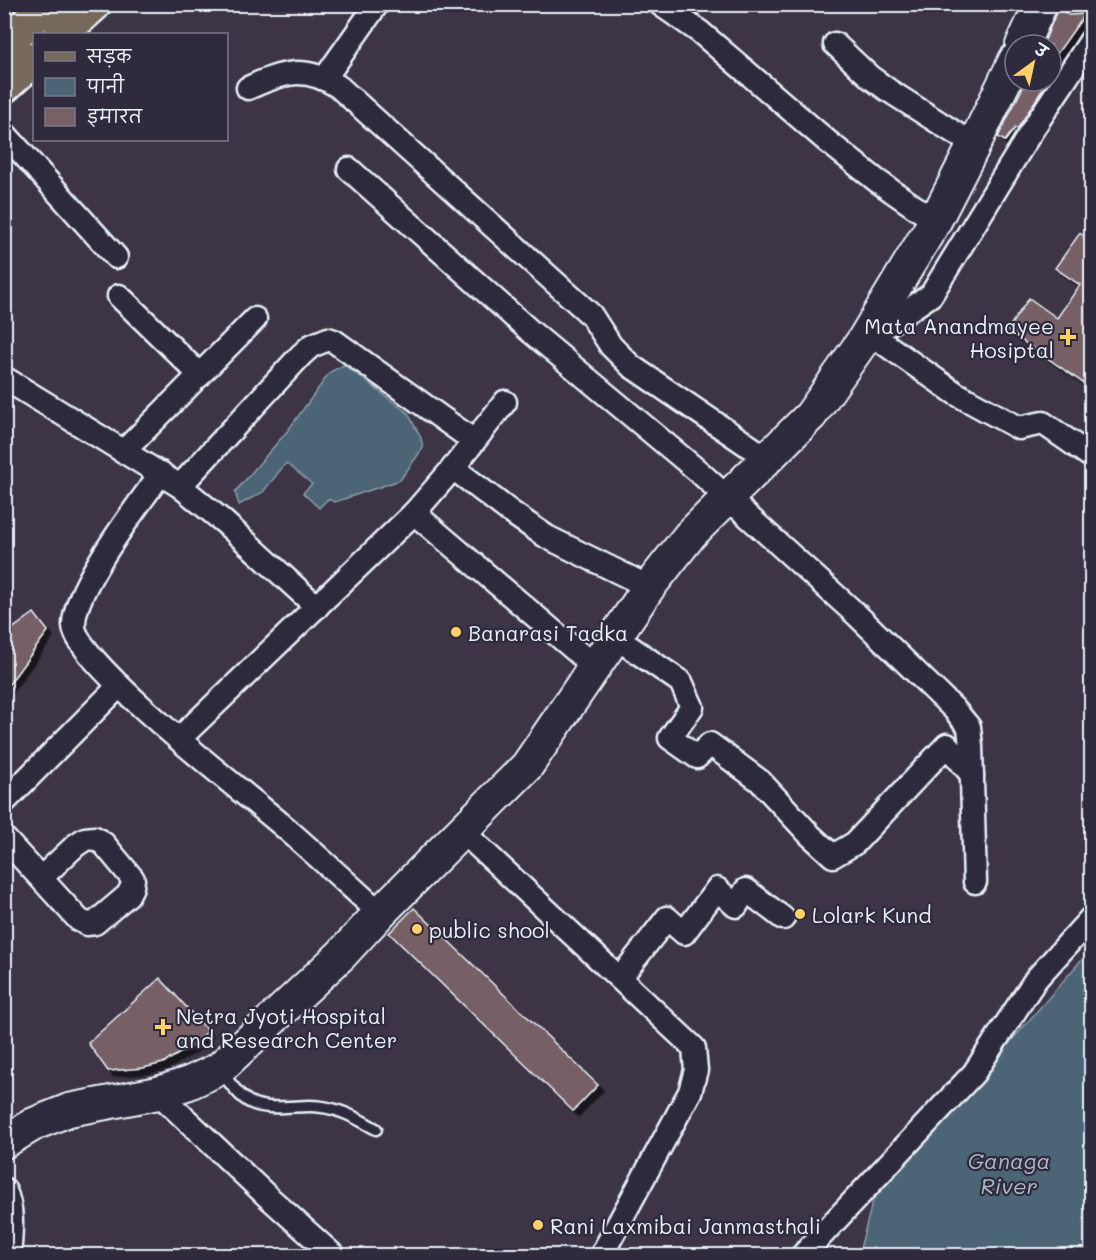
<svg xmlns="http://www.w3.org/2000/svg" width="1096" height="1260" font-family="Mali,'Playpen Sans Deva',sans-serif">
  <defs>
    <filter id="shadow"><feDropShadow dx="5.5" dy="5.5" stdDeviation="0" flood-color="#0009"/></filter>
  </defs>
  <rect width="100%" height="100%" fill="#3d3545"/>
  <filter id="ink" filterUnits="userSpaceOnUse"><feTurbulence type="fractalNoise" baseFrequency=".0167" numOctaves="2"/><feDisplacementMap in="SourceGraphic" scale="12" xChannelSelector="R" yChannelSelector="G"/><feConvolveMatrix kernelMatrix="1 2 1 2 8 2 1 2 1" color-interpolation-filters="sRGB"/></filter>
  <g filter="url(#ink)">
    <!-- water -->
    <g fill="#4c6576" stroke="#8a9daa" stroke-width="1.5">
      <polygon points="344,365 408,413 421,438 423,448 400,480 335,502 328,499 319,508 303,493 312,484 286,463 263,492 239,505 235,492 289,429 330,372"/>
      <polygon points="1091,949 1091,1255 858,1256 873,1200"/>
    </g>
    <!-- building -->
    <g fill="#776165" stroke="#e8f1f8" stroke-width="1.5" filter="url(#shadow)">
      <polygon points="1058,8 1069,15 1085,14 1051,62 1051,45 1043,45"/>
      <polygon points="1026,81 1048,81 1018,128 1015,128 1005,141 998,137"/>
      <polygon points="1080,233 1092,242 1092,389 1007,330 1029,298 1057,318 1080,285 1055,268"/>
      <polygon points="34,613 48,631 4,691 4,635"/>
      <polygon points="414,908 598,1085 573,1111 389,933"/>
      <polygon points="160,978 208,1031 192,1046 163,1063 143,1068 108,1071 88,1043"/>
    </g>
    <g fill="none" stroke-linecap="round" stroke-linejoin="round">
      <!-- lane casing -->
      <g stroke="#e8f1f8" stroke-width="15">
        <path id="lane" d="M221,1072C230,1082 240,1099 254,1104C271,1110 293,1106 310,1106C335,1106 355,1117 376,1129"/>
      </g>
      <!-- street casing -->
      <g stroke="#e8f1f8" stroke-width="27">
        <g id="street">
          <polyline points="660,4 700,32 827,141 876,180 935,221"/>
          <polyline points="835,44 870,77 888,90 974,145"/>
          <polyline points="325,78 377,4"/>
          <path d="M248,88C283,72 305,65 339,87L591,315L611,346L631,366L768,459"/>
          <polyline points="4,133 116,257"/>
          <polyline points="349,169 530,331 698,471 857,615 954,709 969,727 971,746 975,882"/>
          <polyline points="119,296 200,375"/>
          <polyline points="872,335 955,393 1019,428 1043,423 1092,457"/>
          <polyline points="868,338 931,295 1034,127 1092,39"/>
          <polyline points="4,378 180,486 224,522 317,607"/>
          <polyline points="123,452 255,319"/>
          <polyline points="453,468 512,513 547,537 649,587"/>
          <path d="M161,473C139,504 72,590 74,626C76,664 253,799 289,831C320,858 350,886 380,913"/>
          <polyline points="180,486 301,355 311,346 328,339 334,341 474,441"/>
          <polyline points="414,513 595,667"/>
          <polyline points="615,637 681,682 692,707 670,738 697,757 710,744 760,781 810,835 833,856 855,843 947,745 972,775"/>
          <polyline points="179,739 414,513 453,468 505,402"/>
          <polyline points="4,802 119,686"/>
          <polyline points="462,831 694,1048 696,1070 690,1092 601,1256"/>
          <polyline points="4,838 79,920 87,924 95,923 128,895 132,887 133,879 104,844 95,838 85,839 76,845 41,878"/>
          <polyline points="620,978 667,918 684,933 717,889 736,906 746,890 783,918"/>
          <polyline points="158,1093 266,1195 334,1256"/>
          <path d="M4,1189C14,1209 11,1233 9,1256"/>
          <polyline points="802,1256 974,1073 1036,979 1092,917"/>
        </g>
      </g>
      <!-- secondary casing -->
      <g stroke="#e8f1f8" stroke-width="36">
        <g id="secondary">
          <polyline points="1022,45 1041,4"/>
          <polyline points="4,1142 34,1124 69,1110 158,1093 189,1083 219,1069 341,955 380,913 527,766 649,587 690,535 811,415 862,342 935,221 974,145 1015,60"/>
        </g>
      </g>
      <!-- primary casing -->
      <g stroke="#e8f1f8" stroke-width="38">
        <g id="primary">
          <polyline points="61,34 94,4"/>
          <polyline points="4,44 48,4"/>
          <polyline points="4,86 34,59"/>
        </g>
      </g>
      <!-- lane -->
      <use href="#lane" stroke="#2f2a3d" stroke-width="10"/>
      <!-- street -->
      <use href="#street" stroke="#2f2a3d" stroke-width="22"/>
      <!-- secondary -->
      <use href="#secondary" stroke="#2f2a3d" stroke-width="32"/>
      <!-- primary -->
      <use href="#primary" stroke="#76695c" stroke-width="33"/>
    </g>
  </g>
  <!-- markers -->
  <g fill="#ffd166" stroke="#2f2a3d" stroke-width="2">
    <path d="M1065 328h6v6h6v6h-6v6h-6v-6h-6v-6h6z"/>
    <circle cx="456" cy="632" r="6"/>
    <circle cx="800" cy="914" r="6"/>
    <circle cx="417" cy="929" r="6"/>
    <path d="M160 1018h6v6h6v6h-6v6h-6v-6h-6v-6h6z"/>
    <circle cx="538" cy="1225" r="6"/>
  </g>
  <g text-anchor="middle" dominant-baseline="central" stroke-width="4.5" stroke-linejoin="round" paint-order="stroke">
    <!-- poi labels -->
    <g font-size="21" fill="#e8f1f8" stroke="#2f2a3d" text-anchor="start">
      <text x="1054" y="325" text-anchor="end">Mata Anandmayee<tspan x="1054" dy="24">Hosiptal</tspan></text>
      <text x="468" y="632">Banarasi Tadka</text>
      <text x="812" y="914">Lolark Kund</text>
      <text x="429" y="929">public shool</text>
      <text x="176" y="1015">Netra Jyoti Hospital<tspan x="176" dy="24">and Research Center</tspan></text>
      <text x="550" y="1225">Rani Laxmibai Janmasthali</text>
    </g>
    <!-- water labels -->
    <g font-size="22" font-style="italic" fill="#aab9c4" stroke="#2f2a3d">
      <text x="1009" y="1160">Ganaga<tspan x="1009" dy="25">River</tspan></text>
    </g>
  </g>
  <!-- margin -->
  <rect width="1096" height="1260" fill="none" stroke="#2f2a3d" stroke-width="24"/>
  <rect x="12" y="12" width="1072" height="1236" fill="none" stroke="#e8f1f8" stroke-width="2" filter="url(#ink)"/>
  <!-- legend -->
  <rect x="33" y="33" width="195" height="108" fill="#2f2a3d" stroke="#797a88" stroke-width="1.5"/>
  <rect x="45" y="52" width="30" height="9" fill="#76695c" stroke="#797a88" stroke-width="1.5"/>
  <text x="87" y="63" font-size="18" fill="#e8f1f8">सड़क</text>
  <rect x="45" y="78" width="30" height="18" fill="#4c6576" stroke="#797a88" stroke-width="1.5"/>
  <text x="87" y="93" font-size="18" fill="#e8f1f8">पानी</text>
  <rect x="45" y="108" width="30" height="18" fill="#776165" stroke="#797a88" stroke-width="1.5"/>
  <text x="87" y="123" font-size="18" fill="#e8f1f8">इमारत</text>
  <!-- north arrow -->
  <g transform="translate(1033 63) rotate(33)"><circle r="28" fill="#2f2a3d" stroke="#797a88" stroke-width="1.5"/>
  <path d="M0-4.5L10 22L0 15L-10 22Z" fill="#ffd166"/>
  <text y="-9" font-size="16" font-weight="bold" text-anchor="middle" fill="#e8f1f8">उ</text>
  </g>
</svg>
